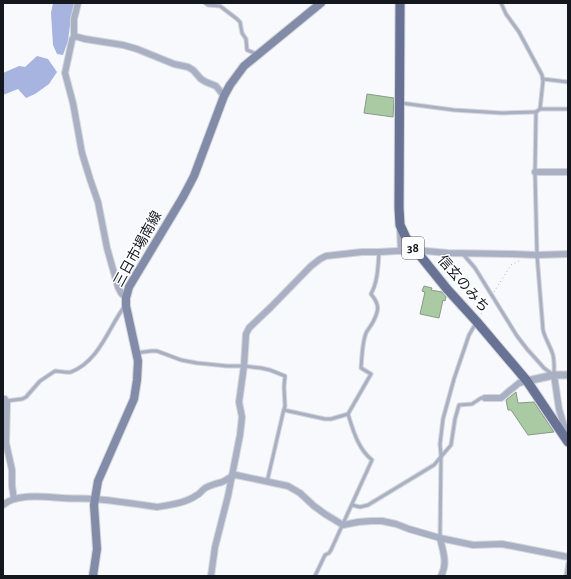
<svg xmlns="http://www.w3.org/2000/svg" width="571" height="579" font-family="'Alegreya Sans','Noto Sans JP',sans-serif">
  <rect width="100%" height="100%" fill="#f7f9fd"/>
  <!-- forest -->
  <g fill="#a6b4df">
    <polygon points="53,3 75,3 71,17 68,41 63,55 57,54 53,45 51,13"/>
    <polygon points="37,56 48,59 57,72 49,84 35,94 26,98 18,89 3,95 3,73 19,66 25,67"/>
  </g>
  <!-- building -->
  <g fill="#aacaa4" stroke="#8a9988">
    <polygon points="367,94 394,98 393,117 364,113"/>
    <polygon points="424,286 432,288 431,290 442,292 446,297 445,301 443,300 439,318 420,314 425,292 422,291"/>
    <polygon points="516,392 518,403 534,402 554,432 528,435 511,410 508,410 506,400"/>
  </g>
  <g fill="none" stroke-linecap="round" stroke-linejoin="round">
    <!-- service casing -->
    <g stroke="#d3d5d9" stroke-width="5">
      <g id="service">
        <polyline points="205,3 208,5 220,6 237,19 240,22 242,33 246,39 247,50 257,54"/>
        <path d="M501,3L506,14L519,32L542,75L543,81L540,109L536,112L535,172L537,255L543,330C545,338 549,344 552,352C555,359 554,368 554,375"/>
        <polyline points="543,79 568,82"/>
        <polyline points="401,103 454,110 502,113 536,112"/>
        <polyline points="540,109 568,109"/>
        <polyline points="463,254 475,268 517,336 527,349 544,368 552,374"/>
        <polyline points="136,353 151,351 157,351 181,360 197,363 227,366 244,366 261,368 270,370 285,376 284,387 285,406 283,413 267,482"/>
        <path d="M6,401L22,399L26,397L40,381L55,371C60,371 67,373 71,372C99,361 108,329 124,307"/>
        <polyline points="284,410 325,419 331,419 348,414"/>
        <polyline points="352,505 360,507 368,505 434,465 451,445 455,419 459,405 472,404 481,398 485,398"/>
        <polyline points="440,538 441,456 440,444 443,419 454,379 469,335 476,323"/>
        <path d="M315,576L325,555L329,553L331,550L372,460C358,449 353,430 348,414L371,374L361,368C362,357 362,343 366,333C368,329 371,326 373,322C379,310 380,305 371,294C378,281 378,266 379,252"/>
        <polyline points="566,576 568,563"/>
      </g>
    </g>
    <!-- minor casing -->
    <g stroke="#d3d5d9" stroke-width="8">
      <g id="minor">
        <polyline points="74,36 74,19 78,3"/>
        <polyline points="535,172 568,172"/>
        <polyline points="400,229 401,251"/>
        <polyline points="126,298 121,293 118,287 107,248 98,202 90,179 82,153 73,103 65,73 72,40 74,36 85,39 123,45 137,49 174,64 188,67 193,70 201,79 206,82 216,86 224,96"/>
        <polyline points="554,375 559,409 565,429 567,438"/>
        <polyline points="485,398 501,398 519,383 527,381"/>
        <polyline points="3,399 5,399 7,403 6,443 12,470 12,486 14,499"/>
        <path d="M3,505C17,493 45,497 62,498C74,499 85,498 96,499C116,501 137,504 157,507C170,505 186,503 197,495C200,494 201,491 204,489C209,485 216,484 222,482C227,480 230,476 236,475L288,486L300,493L314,506L325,514L343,525L358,522L371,521H382L396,524L409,529L440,538L473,545L502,544L568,557"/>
        <path d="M440,538C443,552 448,563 441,576"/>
        <polyline points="211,576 215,547 228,496 240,435 242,417 239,402 244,366 246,334 249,328 271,307 311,266 320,259 326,256 362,252 379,252 415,250 448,253 512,254 537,255 568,254"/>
      </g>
    </g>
    <!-- tertiary casing -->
    <g stroke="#d3d5d9" stroke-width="9">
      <polyline id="tertiary" points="527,381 554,375 568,375"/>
    </g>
    <!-- secondary casing -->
    <g stroke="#d3d5d9" stroke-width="10">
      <polyline id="secondary" points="93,576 97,549 94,505 98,481 134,399 137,380 138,361 126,306 126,298 129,287 183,197 194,176 224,96 230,85 244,66 321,3"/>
    </g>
    <!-- primary casing -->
    <g stroke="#d3d5d9" stroke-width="11">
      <polyline id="primary" points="400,3 399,208 400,225 406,238 447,289 477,322 527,381 568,442"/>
    </g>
    <!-- path -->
    <g stroke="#b2b4b9" stroke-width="1" stroke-dasharray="1 3" stroke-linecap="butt">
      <polyline points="494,292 511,265 521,260"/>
      <polyline points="481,314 489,300"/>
    </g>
    <!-- service -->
    <use href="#service" stroke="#a9b0c3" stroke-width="3"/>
    <!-- minor -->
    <use href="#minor" stroke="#a9b0c3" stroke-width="6"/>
    <!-- tertiary -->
    <use href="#tertiary" stroke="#a9b0c3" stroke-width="7"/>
    <!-- secondary -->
    <use href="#secondary" stroke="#828ca8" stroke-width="8"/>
    <!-- primary -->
    <use href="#primary" stroke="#677294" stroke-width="9"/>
  </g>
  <g text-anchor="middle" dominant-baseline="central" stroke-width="3" stroke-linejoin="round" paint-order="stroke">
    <!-- shield labels -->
    <rect fill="#fff" stroke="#5a5d62" stroke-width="1" x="402" y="237" width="22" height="22" rx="3"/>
    <g font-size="13" font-weight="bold" fill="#14171e">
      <text x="413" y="248">38</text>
    </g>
    <!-- street labels -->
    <g font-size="14" fill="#14171e" stroke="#fff">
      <text transform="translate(138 249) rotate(-61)">三日市場南線</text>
      <text transform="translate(463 284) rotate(49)">信玄のみち</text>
    </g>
  </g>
  <!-- border -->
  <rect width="571" height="579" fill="none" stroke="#14171e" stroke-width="8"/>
</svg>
